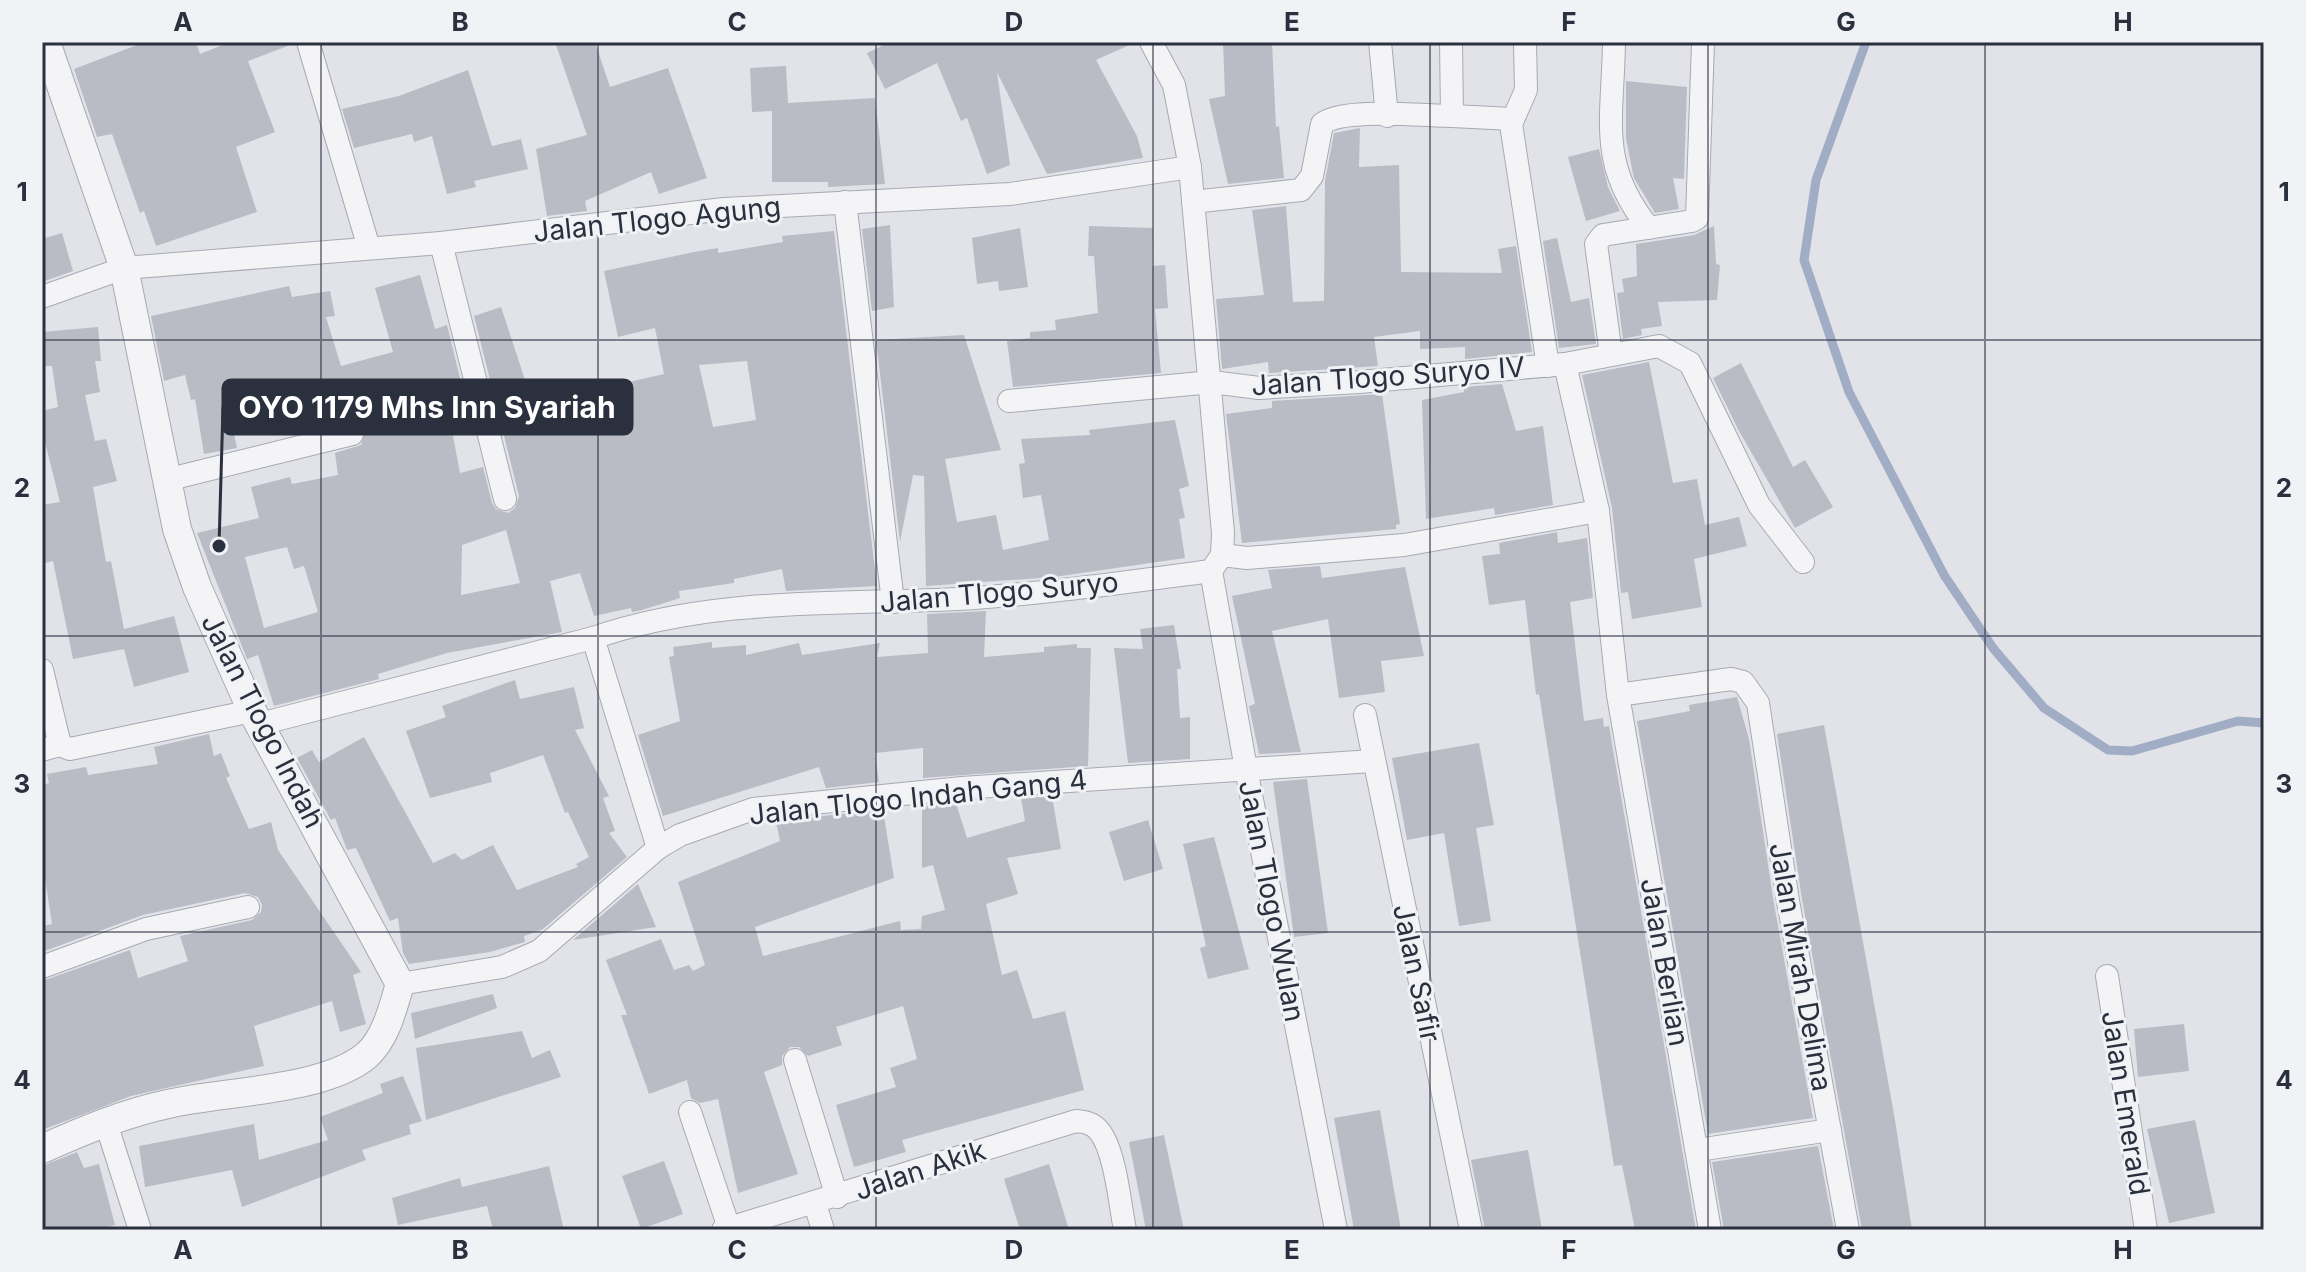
<svg xmlns="http://www.w3.org/2000/svg" width="2306" height="1272" font-family="Inter,sans-serif">
  <rect width="100%" height="100%" fill="#e1e3e8"/>
  <g fill="none" stroke-linecap="round" stroke-linejoin="round">
    <!-- stream -->
    <polyline stroke="#a0adc5" stroke-width="9" points="1866,42 1816,180 1804,260 1849,392 1944,575 1993,648 2044,708 2108,750 2132,751 2238,721 2264,723"/>
  </g>
  <!-- building -->
  <g fill="#b9bcc5" fill-rule="evenodd">
    <polygon points="145,42 196,42 200,54 230,42 293,44 248,61 275,132 236,147 257,212 156,246 144,211 140,213 112,134 97,137 74,69"/>
    <polygon points="555,42 595,42 610,87 668,68 707,178 659,194 651,172 585,201 587,211 547,216 536,149 587,135"/>
    <polygon points="890,42 1136,42 1096,60 1137,136 1143,158 1047,174 997,72 1010,165 987,174 967,118 961,121 937,63 885,89 867,53"/>
    <polygon points="1223,42 1272,42 1276,127 1279,126 1284,178 1228,184 1209,99 1225,96"/>
    <polygon points="786,66 788,103 875,98 885,184 828,187 828,182 772,182 772,111 752,112 750,68"/>
    <polygon points="468,70 492,146 521,139 528,169 474,181 476,187 447,194 432,136 414,142 412,134 354,148 342,109 399,96"/>
    <polygon points="1626,81 1687,87 1684,179 1673,178 1679,209 1655,213 1634,178 1626,139"/>
    <polygon points="1360,128 1359,167 1399,165 1401,272 1502,273 1498,249 1516,246 1532,352 1465,359 1465,347 1420,349 1420,331 1374,337 1378,366 1269,373 1268,362 1222,369 1216,299 1264,295 1252,210 1286,206 1293,302 1324,301 1325,181 1334,133"/>
    <polygon points="1599,149 1608,187 1620,211 1586,221 1568,157"/>
    <polygon points="890,225 894,307 872,311 862,229"/>
    <polygon points="1089,226 1153,228 1152,266 1165,265 1168,308 1155,309 1161,373 1013,387 1007,341 1030,338 1030,332 1056,330 1055,320 1098,313 1094,256 1088,256"/>
    <polygon points="1714,226 1716,264 1720,265 1717,300 1658,302 1662,326 1641,329 1642,335 1623,339 1617,293 1624,292 1622,279 1637,276 1636,244 1694,235"/>
    <polygon points="1020,228 1028,287 999,291 998,281 977,284 972,238"/>
    <path d="M834,231L877,586L786,591L782,569L734,579V583L679,591L680,598L642,610L632,612L631,608L594,616L580,573L550,581L562,632L447,653L378,674L379,679L274,706L258,655L247,659L197,533L259,518L251,487L290,477L292,484L338,475L335,453L361,445L365,430L355,420L331,425L329,416L290,423L288,411L233,429L237,448L204,454L195,399L191,400L185,375L164,381L151,316L289,286L292,297L330,291L335,316L326,317L341,366L393,352L375,288L420,275L435,329L447,325L469,415L450,420L460,473L483,467L492,503L496,509L508,513L515,508L519,496L474,316L501,307L533,404L664,374L655,328L618,337L604,271L694,252L718,248V253L783,242L782,236ZM747,361L756,420L713,427L699,365ZM506,530L520,583L461,595L462,545ZM287,547L294,569L304,566L318,612L264,628L245,557Z"/>
    <polygon points="62,233 73,271 42,282 42,239"/>
    <polygon points="1557,238 1571,302 1589,298 1596,344 1559,348 1543,241"/>
    <polygon points="98,327 101,361 95,361 100,392 85,395 95,441 106,439 117,481 93,487 106,562 111,561 124,629 174,616 189,672 134,687 124,649 73,659 53,561 45,563 42,546 42,505 60,502 42,430 42,411 58,407 52,366 44,366 42,332"/>
    <polygon points="964,335 1001,450 945,459 957,522 996,515 1003,550 1049,540 1041,495 1023,498 1019,464 1025,463 1021,439 1090,435 1089,430 1175,420 1189,486 1179,489 1185,518 1179,519 1185,558 1054,577 926,586 924,476 913,475 900,542 876,340"/>
    <polygon points="1649,362 1673,483 1697,479 1705,525 1739,517 1747,546 1694,559 1702,607 1632,619 1628,592 1621,593 1612,508 1582,375"/>
    <polygon points="1741,363 1793,467 1805,460 1833,507 1795,528 1739,431 1713,378"/>
    <polygon points="1502,384 1516,431 1543,426 1553,505 1495,515 1494,508 1426,519 1422,400 1464,392 1464,387"/>
    <polygon points="1382,394 1400,524 1396,525 1396,529 1242,543 1226,414 1272,408 1272,401"/>
    <polygon points="1557,532 1558,543 1587,538 1593,598 1570,602 1584,721 1603,718 1604,727 1609,726 1696,1230 1635,1230 1622,1165 1614,1166 1539,694 1536,695 1525,600 1489,605 1482,556 1500,554 1499,543"/>
    <polygon points="1320,566 1322,578 1405,567 1424,656 1381,661 1385,692 1339,698 1328,619 1272,631 1301,752 1259,754 1249,706 1255,704 1232,596 1272,588 1268,570"/>
    <polygon points="986,611 984,657 1044,652 1044,647 1077,644 1077,648 1091,648 1088,766 923,778 923,748 875,753 879,782 826,788 819,767 663,816 638,735 680,721 669,657 674,656 673,647 712,642 712,648 746,645 746,655 799,643 802,655 880,643 877,657 928,653 927,614"/>
    <polygon points="1174,625 1181,669 1177,669 1180,718 1190,717 1190,759 1128,763 1114,648 1143,649 1140,629"/>
    <polygon points="515,680 520,699 574,687 584,728 575,730 609,796 603,798 615,831 609,833 627,857 543,929 524,936 525,942 490,952 409,964 403,953 398,918 390,921 356,848 347,850 335,818 331,820 297,758 312,750 319,762 364,737 433,863 455,853 462,860 493,845 517,890 578,867 576,864 589,857 568,812 565,813 543,755 490,773 492,782 430,798 406,731 446,717 442,706"/>
    <polygon points="1737,697 1749,739 1774,904 1813,1118 1708,1134 1637,721 1690,711 1689,705"/>
    <polygon points="1824,725 1895,1120 1912,1230 1862,1230 1802,899 1777,734"/>
    <polygon points="209,734 214,756 221,753 230,776 226,778 249,829 271,822 278,850 361,972 353,975 366,1024 340,1032 332,1001 254,1026 264,1066 131,1096 42,1130 42,981 130,950 138,978 188,961 180,936 252,920 261,912 262,905 258,897 245,893 143,915 42,952 42,926 52,924 42,859 42,785 49,783 47,774 86,767 88,775 158,764 154,747"/>
    <polygon points="1479,743 1494,825 1476,828 1491,921 1459,926 1444,833 1407,840 1392,758"/>
    <polygon points="1307,779 1328,933 1294,937 1273,782"/>
    <polygon points="1052,796 1061,849 1007,858 1018,894 986,904 1002,975 1017,970 1033,1019 1065,1011 1084,1090 902,1140 906,1152 854,1167 836,1105 896,1087 890,1068 917,1059 903,1006 836,1027 842,1045 808,1056 799,1047 790,1047 782,1056 782,1065 764,1072 798,1174 738,1193 718,1099 700,1103 691,1098 687,1080 649,1094 621,1015 627,1015 606,960 661,939 674,970 689,965 693,971 705,965 678,882 780,841 776,822 781,820 883,810 894,878 755,927 763,956 900,921 901,930 921,929 922,916 945,910 933,865 922,868 922,806 956,803 967,838 1025,821 1021,798"/>
    <polygon points="1148,820 1163,869 1124,881 1109,832"/>
    <polygon points="1214,837 1249,969 1208,979 1200,948 1206,946 1183,844"/>
    <polygon points="638,884 656,927 573,940"/>
    <polygon points="493,994 497,1008 415,1039 411,1013"/>
    <polygon points="2184,1024 2189,1071 2138,1077 2134,1029"/>
    <polygon points="522,1031 532,1058 550,1050 561,1077 426,1120 416,1048"/>
    <polygon points="403,1076 422,1121 409,1125 411,1134 362,1150 366,1160 242,1207 232,1170 145,1187 139,1146 254,1124 259,1160 328,1140 320,1117 383,1093 380,1084"/>
    <polygon points="1380,1110 1401,1230 1354,1230 1334,1118"/>
    <polygon points="2195,1120 2215,1213 2169,1223 2147,1129"/>
    <polygon points="1164,1135 1184,1230 1146,1230 1129,1142"/>
    <polygon points="1818,1146 1834,1230 1724,1230 1712,1162"/>
    <polygon points="1528,1150 1542,1230 1485,1230 1471,1160"/>
    <polygon points="77,1152 84,1168 99,1164 115,1225 96,1230 42,1230 42,1166"/>
    <polygon points="664,1161 683,1214 641,1229 622,1176"/>
    <polygon points="1049,1164 1069,1230 1020,1230 1004,1179"/>
    <polygon points="549,1166 564,1230 493,1230 487,1206 398,1225 392,1198 460,1178 462,1187"/>
  </g>
  <g fill="none" stroke-linecap="round" stroke-linejoin="round">
    <!-- minor casing -->
    <g stroke="#a7aab2" stroke-width="24">
      <g id="minor">
        <polyline points="308,42 369,248"/>
        <polyline points="1380,42 1387,116"/>
        <polyline points="1525,42 1526,90 1511,124 1548,366"/>
        <path d="M1614,42C1613,119 1597,164 1649,228"/>
        <polyline points="1452,116 1513,119"/>
        <polyline points="845,202 893,602"/>
        <path d="M1193,202L1301,190L1312,176L1322,124C1342,107 1424,116 1452,116L1451,42"/>
        <polyline points="441,243 505,499"/>
        <polyline points="42,297 124,268 441,243 724,209 1010,194 1190,167"/>
        <polyline points="1611,354 1596,244 1603,235 1692,221 1697,218 1703,42"/>
        <polyline points="1565,364 1598,511 1618,695 1710,1230"/>
        <polyline points="1009,401 1212,382 1259,388 1359,382 1565,364 1659,346 1690,363 1759,505 1803,562"/>
        <polyline points="166,480 352,434"/>
        <polyline points="1222,555 1247,558 1404,545 1598,511"/>
        <polyline points="1211,571 1246,769 1336,1230"/>
        <polyline points="593,638 658,848"/>
        <polyline points="42,670 60,745"/>
        <polyline points="1618,695 1731,679 1743,682 1758,703 1788,901 1848,1230"/>
        <polyline points="1365,715 1471,1230"/>
        <path d="M260,724L593,638C713,597 833,605 958,599C1043,594 1128,582 1211,571L1222,555L1223,533L1190,167L1174,85L1151,42"/>
        <polyline points="42,750 60,745 70,749 252,711"/>
        <polyline points="42,967 146,929 248,907"/>
        <polyline points="2107,976 2146,1230"/>
        <polyline points="400,984 502,967 539,951 658,848 680,835 753,809 962,788 1373,761"/>
        <polyline points="795,1060 837,1197"/>
        <polyline points="690,1112 729,1228"/>
        <polyline points="106,1123 140,1230"/>
        <polyline points="1698,1150 1830,1130"/>
        <polyline points="815,1204 823,1230"/>
        <path d="M723,1230L1076,1121C1085,1122 1093,1123 1099,1131C1115,1149 1120,1205 1125,1230"/>
      </g>
    </g>
    <!-- tertiary casing -->
    <g stroke="#a7aab2" stroke-width="30">
      <path id="tertiary" d="M42,1149C82,1131 125,1113 168,1104C224,1091 325,1091 367,1055C386,1038 393,1007 400,984L252,711L197,587L177,529L124,268L46,42"/>
    </g>
    <!-- minor -->
    <use href="#minor" stroke="#f4f4f7" stroke-width="22"/>
    <!-- tertiary -->
    <use href="#tertiary" stroke="#f4f4f7" stroke-width="28"/>
  </g>
  <!-- grid -->
  <path fill="none" stroke="#2b303f" stroke-width="2" stroke-opacity="0.55" d="M321,42V1230M598,42V1230M876,42V1230M1153,42V1230M1430,42V1230M1708,42V1230M1985,42V1230M42,340H2264M42,636H2264M42,932H2264"/>
  <g text-anchor="middle" dominant-baseline="central" stroke-width="6" stroke-linejoin="round" paint-order="stroke">
    <!-- street labels -->
    <g font-size="28" fill="#2b303f" stroke="#f1f2f6">
      <text transform="translate(657 219) rotate(-6)">Jalan Tlogo Agung</text>
      <text transform="translate(1388 376) rotate(-4)">Jalan Tlogo Suryo IV</text>
      <text transform="translate(999 592) rotate(-5)">Jalan Tlogo Suryo</text>
      <text transform="translate(263 721) rotate(63)">Jalan Tlogo Indah</text>
      <text transform="translate(918 797) rotate(-6)">Jalan Tlogo Indah Gang 4</text>
      <text transform="translate(1272 901) rotate(79)">Jalan Tlogo Wulan</text>
      <text transform="translate(1665 962) rotate(80)">Jalan Berlian</text>
      <text transform="translate(1801 967) rotate(80)">Jalan Mirah Delima</text>
      <text transform="translate(1417 973) rotate(78)">Jalan Safir</text>
      <text transform="translate(2126 1103) rotate(81)">Jalan Emerald</text>
      <text transform="translate(920 1170) rotate(-18)">Jalan Akik</text>
    </g>
  </g>
  <!-- callouts -->
  <path fill="none" stroke="#2b303f" stroke-width="3" d="M219 546L223 407"/>
  <circle fill="#2b303f" stroke="#f1f2f6" stroke-width="3" cx="219" cy="546" r="8"/>
  <rect fill="#2b303f" stroke="#2b303f" stroke-width="3" x="223" y="380" width="409" height="54" rx="8"/>
  <g font-size="30" text-anchor="middle" font-weight="bold" fill="#fff">
    <text x="427" y="418">OYO 1179 Mhs Inn Syariah</text>
  </g>
  <!-- border -->
  <rect width="2306" height="1272" fill="none" stroke="#f1f2f6" stroke-width="88"/>
  <rect x="44" y="44" width="2218" height="1184" fill="none" stroke="#2b303f" stroke-width="3"/>
  <g font-size="26" text-anchor="middle" font-weight="bold" fill="#2b303f">
    <text x="183" y="31">A</text>
    <text x="460" y="31">B</text>
    <text x="737" y="31">C</text>
    <text x="1014" y="31">D</text>
    <text x="1292" y="31">E</text>
    <text x="1569" y="31">F</text>
    <text x="1846" y="31">G</text>
    <text x="2123" y="31">H</text>
    <text x="22" y="201">1</text>
    <text x="2284" y="201">1</text>
    <text x="22" y="497">2</text>
    <text x="2284" y="497">2</text>
    <text x="22" y="793">3</text>
    <text x="2284" y="793">3</text>
    <text x="22" y="1089">4</text>
    <text x="2284" y="1089">4</text>
    <text x="183" y="1259">A</text>
    <text x="460" y="1259">B</text>
    <text x="737" y="1259">C</text>
    <text x="1014" y="1259">D</text>
    <text x="1292" y="1259">E</text>
    <text x="1569" y="1259">F</text>
    <text x="1846" y="1259">G</text>
    <text x="2123" y="1259">H</text>
  </g>
</svg>
